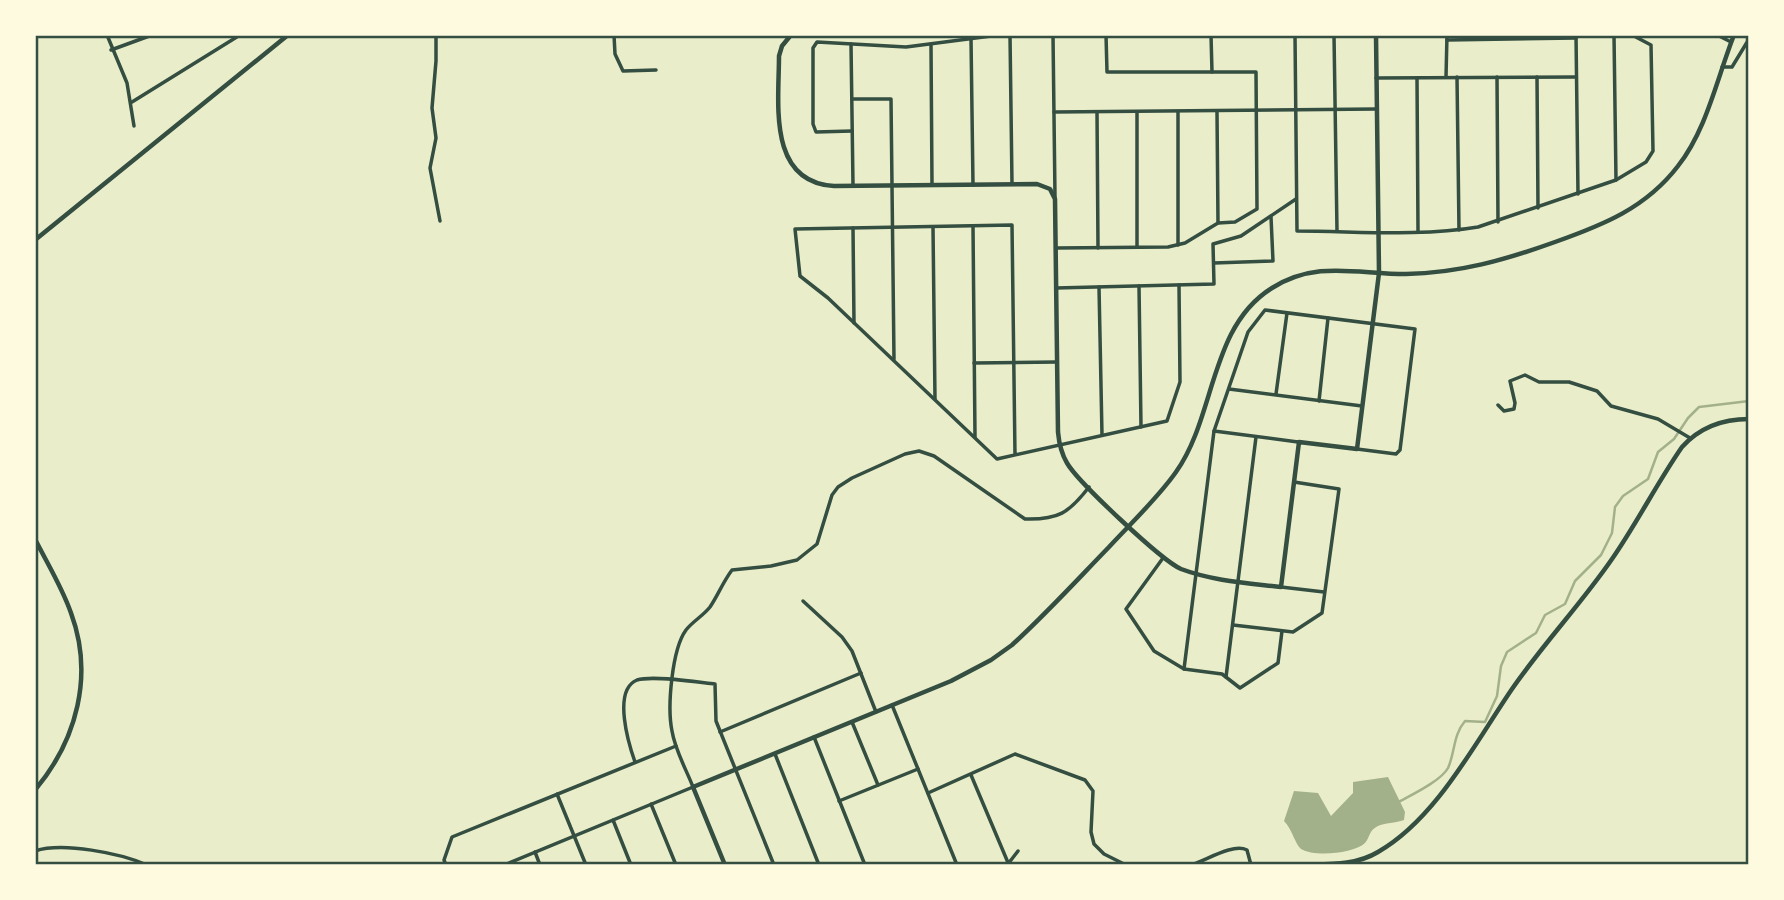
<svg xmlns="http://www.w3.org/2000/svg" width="1784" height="900" font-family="'PT Serif',serif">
  <rect width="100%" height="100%" fill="#e9edc9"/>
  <!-- water -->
  <path fill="#a3b18a" d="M1388,777L1405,812L1404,820C1396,823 1384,823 1378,826C1369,830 1370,837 1365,843C1353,854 1314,857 1301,849C1295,844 1292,829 1284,821L1294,791L1318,793L1331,816L1353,793V782Z"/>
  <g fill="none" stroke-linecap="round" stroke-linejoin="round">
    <!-- stream -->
    <path stroke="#a3b18a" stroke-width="2.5" d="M1397,803C1411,795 1441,781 1448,768C1455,753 1453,735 1465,721L1485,722L1497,696L1501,666L1507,652L1536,633L1545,615L1565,604L1575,581L1601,555L1612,533L1615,507L1623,496L1648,479L1658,452L1674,439L1688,418L1699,407L1749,401"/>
    <!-- minor -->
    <g stroke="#344e41" stroke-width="3.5">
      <polyline points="107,35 127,83 134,126"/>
      <polyline points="436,35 436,61 432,108 436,138 430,168 440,221"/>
      <polyline points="614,35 615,54 623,71 656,70"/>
      <polyline points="1010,35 1012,184"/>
      <polyline points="1053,35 1055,197"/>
      <polyline points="1211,35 1212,72"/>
      <path d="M1295,35L1297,231C1356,231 1419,237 1478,227L1616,180L1646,162L1653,151L1651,45L1632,35"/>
      <polyline points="1334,35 1337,231"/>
      <polyline points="1576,35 1578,194"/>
      <polyline points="1614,35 1616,180"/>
      <polyline points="1717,35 1731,42"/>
      <polyline points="971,38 973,185"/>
      <polyline points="1447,40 1576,38"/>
      <polyline points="851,44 853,185"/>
      <polyline points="931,45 932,185"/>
      <polyline points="111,50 152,35"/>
      <polyline points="1722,67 1732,67 1749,39"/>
      <polyline points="1446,77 1447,35"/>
      <polyline points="1457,77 1459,230"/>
      <polyline points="1497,77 1498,222"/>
      <polyline points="1537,77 1538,208"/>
      <polyline points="1376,78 1576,77"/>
      <polyline points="1417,78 1418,231"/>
      <polyline points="852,99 891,99 894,359"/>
      <polyline points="132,102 240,35"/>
      <polyline points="1054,112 1377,109"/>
      <polyline points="1097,112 1098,248"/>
      <polyline points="1178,112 1178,245"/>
      <polyline points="1217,112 1218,223"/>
      <polyline points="852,131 816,132 813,124 813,48 817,42 906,47 999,35"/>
      <polyline points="973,226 975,437"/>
      <polyline points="933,227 935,399"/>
      <polyline points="853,228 854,323"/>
      <polyline points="1137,247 1137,113"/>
      <polyline points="1056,248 1168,247 1185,243 1218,223 1235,222 1257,209 1256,72 1107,72 1106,35"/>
      <polyline points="1214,263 1273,261 1271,217"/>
      <polyline points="1139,286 1141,427"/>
      <polyline points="1099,287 1102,435"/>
      <polyline points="1056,288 1214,284 1213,244 1241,236 1296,199"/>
      <polyline points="974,363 1057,362"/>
      <polyline points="1229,389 1362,406"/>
      <polyline points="1276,394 1287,313"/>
      <polyline points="1319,401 1328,318"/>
      <polyline points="1498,405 1504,411 1514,409 1515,403 1510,381 1525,375 1539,382 1569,382 1597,391 1611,406 1658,419 1690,438"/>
      <polyline points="1214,431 1298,442"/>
      <polyline points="1015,455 1012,225 795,229 800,276 828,298 997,459 1167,421 1180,382 1179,285"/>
      <polyline points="1163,558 1126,609 1154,651 1184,669 1222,674 1240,688 1278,663 1282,631"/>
      <polyline points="1281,587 1324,592"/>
      <polyline points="803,601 842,637 852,651 876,712"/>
      <polyline points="1233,625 1293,632 1322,613 1339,489 1294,482"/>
      <polyline points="1184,669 1214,431 1248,332 1265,310 1415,329 1400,450 1396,454 1357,449"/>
      <polyline points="1226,677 1256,437"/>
      <polyline points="892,705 957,865"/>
      <polyline points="852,722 878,785"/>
      <polyline points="720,732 861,673"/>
      <polyline points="814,737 865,865"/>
      <polyline points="775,754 819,865"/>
      <path d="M635,762C629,745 612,690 637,680C652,675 697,682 715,684L716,721L774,865"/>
      <polyline points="971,775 1009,865"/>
      <polyline points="928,793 1015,754 1085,780 1093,791 1091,832 1094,844 1104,854 1126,865"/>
      <polyline points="557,794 586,865"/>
      <polyline points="839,801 918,769"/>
      <polyline points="651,804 676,865"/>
      <polyline points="613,820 631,865"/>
      <path d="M35,851C63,842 120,853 147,865"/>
      <polyline points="535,852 540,865"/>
      <polyline points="1008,864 1018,851"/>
      <polyline points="446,865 444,860 452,837 676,746"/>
      <path d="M504,865L693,787C686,769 675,750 672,731C667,707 672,649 686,630C693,621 703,616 710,607C718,595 723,582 732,570L771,566L797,560L817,544L832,495L838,487L852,478L905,454L919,451L934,456L1025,519C1058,520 1069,513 1089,487"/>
      <path d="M1191,865C1207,860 1233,843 1247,850L1251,865"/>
    </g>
    <!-- tertiary -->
    <g stroke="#344e41" stroke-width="4.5">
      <path d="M791,35L782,46L779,56C779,103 767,182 834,186L1037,184L1050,189L1055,199L1058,432C1059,443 1061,453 1067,463C1078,482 1161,560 1181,569C1213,581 1247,583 1281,587L1299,442L1357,449L1379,273L1376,35"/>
      <polyline points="35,240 288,35"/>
      <path d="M35,539C47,563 62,587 71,613C94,675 77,740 35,790"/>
      <path d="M725,865L693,787L951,681L991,660L1012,645C1046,614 1077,580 1109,547C1131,523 1157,499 1176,472C1216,416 1209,327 1272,288C1317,260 1356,274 1406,274C1459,273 1505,260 1555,242C1603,225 1646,208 1678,166C1707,129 1717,78 1734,35"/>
      <path d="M1301,865C1327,864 1355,866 1378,852C1436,819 1475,743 1512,689C1543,644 1581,604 1612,559C1637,523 1657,483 1682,447C1700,427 1723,419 1749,419"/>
    </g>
  </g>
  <!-- border -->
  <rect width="1784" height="900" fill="none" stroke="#fefae0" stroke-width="74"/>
  <rect x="37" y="37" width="1710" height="826" fill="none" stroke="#344e41" stroke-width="2.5"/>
</svg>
